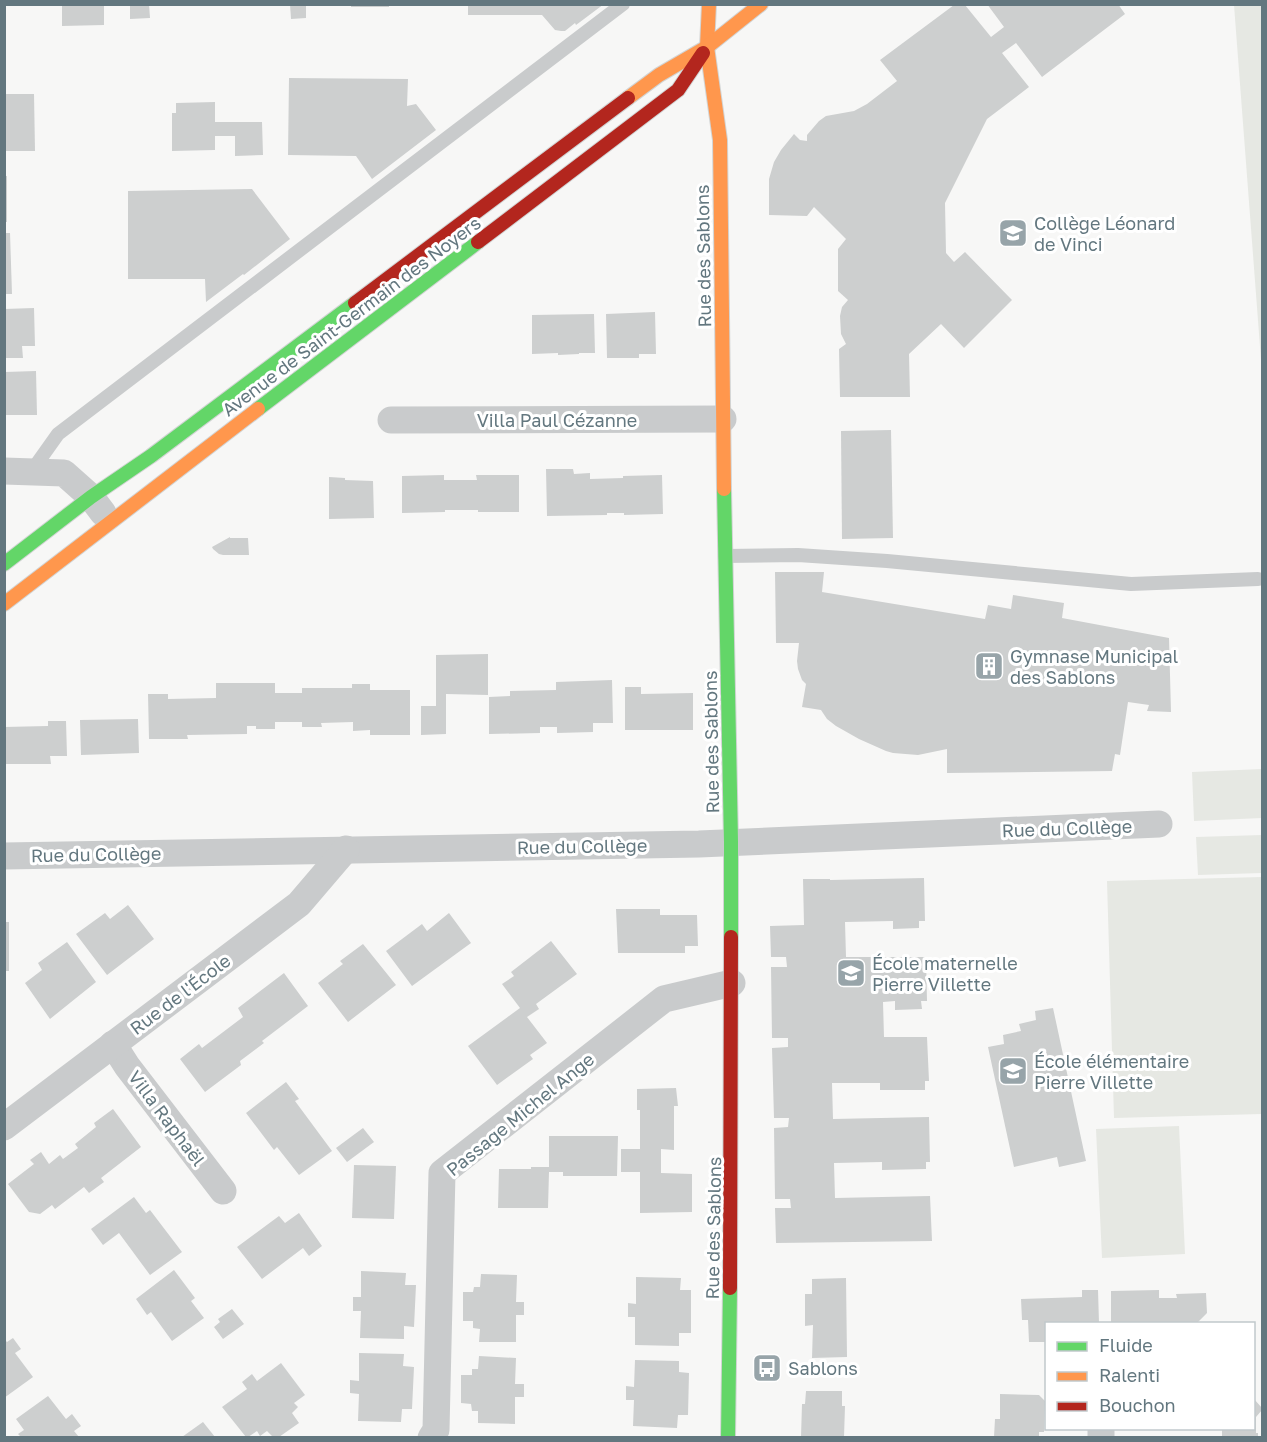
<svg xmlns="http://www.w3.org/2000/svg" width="1267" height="1442" font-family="'Golos Text',sans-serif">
  <rect width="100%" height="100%" fill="#f7f7f6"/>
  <!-- green -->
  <g fill="#e6e8e3">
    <polygon points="1234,5 1262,5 1262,373"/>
    <polygon points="1262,769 1262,818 1194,821 1192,772"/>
    <polygon points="1262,835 1262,873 1198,875 1196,837"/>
    <polygon points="1262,877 1262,1114 1114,1118 1107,881"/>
    <polygon points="1179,1126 1185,1254 1102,1258 1096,1129"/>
  </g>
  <!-- building -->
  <g fill="#cdcfcf">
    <polygon points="62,4 104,4 104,25 62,26"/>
    <polygon points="130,4 149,4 150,18 130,19"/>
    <polygon points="290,4 306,4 306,18 291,19"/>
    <polygon points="468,4 604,4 576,25 575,23 565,31 561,31 555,30 542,15 468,15"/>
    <polygon points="987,4 1118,4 1125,14 1042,77 1016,43 1002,53 1029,87 987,119 945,203 946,253 954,262 965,252 1012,300 964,348 941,324 909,354 910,397 840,397 839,349 846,344 841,334 840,316 842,307 848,300 838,291 838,249 846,239 814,207 807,216 769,215 769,179 774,162 781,150 794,134 800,140 807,141 807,135 819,121 826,116 854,111 867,104 897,81 880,60 954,5 965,5 991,37 1004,27"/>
    <rect x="351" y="5" width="38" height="2"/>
    <polygon points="289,78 408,79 407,106 416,104 436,130 372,179 356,156 288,155"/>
    <polygon points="4,94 34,94 35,151 4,151"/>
    <polygon points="215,102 215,122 262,122 263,155 235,156 235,136 215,136 215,150 172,151 172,113 176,113 176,103"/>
    <rect x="4" y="176" width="3" height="46"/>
    <polygon points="252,189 290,239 244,275 243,274 206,302 205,279 128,279 128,191"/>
    <polygon points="4,233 10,233 12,294 4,294"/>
    <polygon points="34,308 35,346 22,346 23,358 4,358 4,309"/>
    <polygon points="655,312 656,354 639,354 639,358 607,358 606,314"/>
    <polygon points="594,314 595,353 579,353 579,354 558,355 558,353 532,354 532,315"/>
    <polygon points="36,371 37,415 5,415 5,372"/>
    <polygon points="891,430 893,538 842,539 841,431"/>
    <polygon points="546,469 573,469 574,474 590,473 590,479 623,478 623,476 662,475 663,514 624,515 624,513 607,513 607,515 547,516"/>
    <polygon points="444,475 444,480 477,480 476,475 519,475 519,512 478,512 478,510 445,510 445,512 402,513 402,476"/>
    <polygon points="329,477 345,478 345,480 373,481 374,518 329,519"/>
    <polygon points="230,537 230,538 248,538 249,555 223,555 219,554 213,549 212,547"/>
    <polygon points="775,572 824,572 822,592 985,619 988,605 1011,609 1013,595 1064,603 1062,618 1169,638 1171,712 1147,711 1149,705 1128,702 1120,755 1115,754 1112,771 947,773 947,749 918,755 893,753 886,751 859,739 836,726 827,719 821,710 802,707 806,684 802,680 798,669 797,661 799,643 776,643"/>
    <polygon points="488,654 488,695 446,694 446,734 421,735 421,706 436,706 436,655"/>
    <polygon points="612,680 613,723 593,723 593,732 557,733 557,727 540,727 540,733 489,734 489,697 510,696 510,691 556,690 556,682"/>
    <polygon points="216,683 275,683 275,693 302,693 302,688 352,688 352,684 370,684 370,690 410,690 410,735 370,735 370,730 353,731 353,722 321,723 322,727 302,727 302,722 275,722 275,729 256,729 256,726 247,726 247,734 187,735 188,739 149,739 148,694 168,694 168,699 216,698"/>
    <polygon points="625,687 641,687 641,694 693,693 693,730 625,730"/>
    <polygon points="138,719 139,753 81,755 80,720"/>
    <polygon points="48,721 66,721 67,756 50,756 51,764 5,764 4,727 48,726"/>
    <polygon points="924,878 925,921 919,921 919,928 893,929 893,921 845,922 846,957 926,957 927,1001 921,1001 922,1009 895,1010 895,1001 883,1002 884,1037 927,1037 929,1081 925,1081 925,1090 880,1090 880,1083 832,1083 833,1119 929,1117 930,1162 926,1162 926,1169 882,1170 882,1162 834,1163 835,1198 930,1196 932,1241 776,1243 775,1208 791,1208 790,1199 775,1199 774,1128 788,1127 789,1118 774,1118 772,1048 788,1047 788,1038 772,1038 771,967 787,967 786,957 771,957 770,926 804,925 803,879 830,879 830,880"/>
    <polygon points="128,905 154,939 107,975 76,934 105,913 110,919"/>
    <polygon points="616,909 660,909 660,915 697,915 698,946 685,946 685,953 618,953"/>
    <polygon points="449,913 471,943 412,986 386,951 422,924 427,931"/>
    <rect x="4" y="922" width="5" height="49"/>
    <polygon points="551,941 577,974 536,1004 539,1009 527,1017 547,1043 530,1055 533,1059 497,1085 468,1046 520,1008 502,984 514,976 511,972"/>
    <polygon points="67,942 96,982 50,1019 25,983 42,970 38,963"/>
    <polygon points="363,944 396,985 348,1022 318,983 343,964 340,961"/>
    <polygon points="284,973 308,1006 262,1041 264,1043 240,1061 241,1065 205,1092 180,1059 199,1044 202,1048 243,1017 238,1008"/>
    <polygon points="1053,1008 1086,1161 1059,1167 1057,1157 1014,1167 988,1047 1004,1044 1003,1035 1021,1031 1019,1024 1036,1020 1035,1011"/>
    <polygon points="286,1082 299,1099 295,1101 332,1151 299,1175 277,1147 274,1150 246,1113"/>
    <polygon points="676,1088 678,1106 674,1106 674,1150 661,1149 661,1173 692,1174 692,1212 640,1213 640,1172 621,1172 621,1149 640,1149 640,1110 637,1110 637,1089"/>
    <polygon points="113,1109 141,1147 101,1178 104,1182 89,1193 84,1187 55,1209 52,1205 40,1214 29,1212 8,1184 34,1164 30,1160 41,1152 49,1164 60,1155 63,1159 78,1148 75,1144 96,1127 94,1123"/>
    <polygon points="363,1128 374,1142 347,1162 336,1148"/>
    <polygon points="549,1136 618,1136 617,1176 563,1176 563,1172 549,1172 548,1208 498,1208 499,1169 531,1169 531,1167 549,1167"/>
    <polygon points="354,1165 396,1166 394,1219 352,1218"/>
    <polygon points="134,1197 146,1213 150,1210 182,1252 150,1275 119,1233 103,1245 91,1229"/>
    <polygon points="299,1213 322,1246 309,1256 303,1248 262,1279 237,1247 279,1216 285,1223"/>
    <polygon points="174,1270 195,1298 191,1301 204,1318 172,1341 151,1312 147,1315 136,1299"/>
    <polygon points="361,1271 406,1273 405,1285 416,1285 414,1327 404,1326 404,1339 360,1338 361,1311 353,1311 353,1297 361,1297"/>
    <polygon points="481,1274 517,1275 516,1302 524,1302 524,1315 516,1315 516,1342 479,1342 480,1329 473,1328 473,1321 463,1321 463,1292 473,1292 474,1287 480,1287"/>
    <polygon points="636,1277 681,1278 680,1290 691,1290 691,1333 679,1333 679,1346 635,1345 635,1317 628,1317 628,1303 636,1304"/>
    <polygon points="846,1278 847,1357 812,1358 813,1325 805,1326 805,1294 812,1294 812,1279"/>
    <polygon points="1082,1290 1098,1290 1099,1323 1047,1323 1046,1342 1029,1342 1028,1320 1022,1320 1021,1299 1082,1297"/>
    <polygon points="1159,1290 1159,1298 1177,1298 1176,1294 1206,1293 1207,1313 1197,1323 1111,1323 1111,1291"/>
    <polygon points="232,1309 244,1324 223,1339 214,1327 220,1322 218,1319"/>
    <polygon points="13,1338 21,1349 15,1353 33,1377 4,1398 4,1339 7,1342"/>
    <polygon points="359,1353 404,1354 403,1366 414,1367 412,1409 402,1409 401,1422 358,1421 359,1394 350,1393 350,1380 359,1381"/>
    <polygon points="479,1356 516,1358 515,1384 524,1384 524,1397 515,1397 515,1424 478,1423 478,1411 472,1411 471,1404 461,1403 461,1375 472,1375 472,1369 478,1369"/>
    <polygon points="635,1360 679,1361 679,1372 689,1373 688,1415 678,1415 677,1428 633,1426 634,1400 626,1400 626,1386 634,1387"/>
    <polygon points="281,1363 305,1395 294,1403 298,1407 292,1413 299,1423 279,1437 273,1437 267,1431 260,1436 257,1431 248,1437 246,1437 222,1407 247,1389 242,1382 252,1374 257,1381"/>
    <polygon points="806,1391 842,1391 842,1406 845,1406 844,1437 801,1437 802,1404 805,1404"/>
    <polygon points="1000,1394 1039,1395 1045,1401 1044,1432 1039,1432 1039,1437 994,1437 995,1419 1000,1419"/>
    <polygon points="48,1396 66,1419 72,1414 81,1426 74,1431 79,1437 21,1437 18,1434 24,1430 16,1419"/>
    <polygon points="1254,1399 1262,1408 1262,1410 1256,1417 1256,1433 1258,1433 1258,1437 1222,1437 1222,1428 1254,1428"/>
    <polygon points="203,1422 215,1437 182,1437"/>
  </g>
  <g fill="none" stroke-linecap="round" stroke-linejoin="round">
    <!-- fast casing -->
    <g stroke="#d2d4d4" stroke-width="16">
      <g id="fast">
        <polyline points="258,409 478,242"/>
        <polyline points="724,489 731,842 731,937"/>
        <polyline points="4,564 91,497 151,456 355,303"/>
        <polyline points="728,1438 730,1288"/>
      </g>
    </g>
    <!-- slow casing -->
    <g stroke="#d2d4d4" stroke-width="16">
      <g id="slow">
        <polyline points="709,4 707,47 720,140 724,489"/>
        <polyline points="628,98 659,75 707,47 761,4"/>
        <polyline points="4,604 258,409"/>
      </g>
    </g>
    <!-- jam casing -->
    <g stroke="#d2d4d4" stroke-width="16">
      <g id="jam">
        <polyline points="478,242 678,90 703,53"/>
        <polyline points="355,303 628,98"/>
        <polyline points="730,1288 731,937"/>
      </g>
    </g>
    <!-- lane -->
    <g stroke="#c9cbcc" stroke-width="14">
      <polyline points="31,472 58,434 623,4"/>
      <polyline points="725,556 798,555 887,561 1131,584 1258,579"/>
    </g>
    <!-- street -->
    <g stroke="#c9cbcc" stroke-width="27">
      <polyline points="391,420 723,419"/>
      <polyline points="4,471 64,473 91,497 103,513"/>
      <polyline points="4,856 699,844 1159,824"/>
      <polyline points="113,1044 127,1066 223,1191"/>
      <polyline points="4,1127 299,904 346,849"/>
      <polyline points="431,1438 436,1430 442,1173 664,999 732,983"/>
      <polyline points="1101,1438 1101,1428"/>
    </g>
    <!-- fast -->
    <use href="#fast" stroke="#63d668" stroke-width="14"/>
    <!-- slow -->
    <use href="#slow" stroke="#ff974d" stroke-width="14"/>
    <!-- jam -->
    <use href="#jam" stroke="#b3261e" stroke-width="14"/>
  </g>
  <!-- icons -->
  <defs>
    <g id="school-square" transform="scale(1.5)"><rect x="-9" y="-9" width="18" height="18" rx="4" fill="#97a4a9" stroke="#fff"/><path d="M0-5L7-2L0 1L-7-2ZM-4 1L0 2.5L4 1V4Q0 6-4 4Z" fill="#fff"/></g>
    <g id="building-square" transform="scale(1.5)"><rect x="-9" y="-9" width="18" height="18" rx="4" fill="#97a4a9" stroke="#fff"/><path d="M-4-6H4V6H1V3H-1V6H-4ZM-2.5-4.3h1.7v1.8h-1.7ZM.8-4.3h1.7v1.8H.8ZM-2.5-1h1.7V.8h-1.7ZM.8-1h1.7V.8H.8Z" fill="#fff"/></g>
    <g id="bus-square" transform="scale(1.5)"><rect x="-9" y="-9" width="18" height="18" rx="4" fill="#97a4a9" stroke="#fff"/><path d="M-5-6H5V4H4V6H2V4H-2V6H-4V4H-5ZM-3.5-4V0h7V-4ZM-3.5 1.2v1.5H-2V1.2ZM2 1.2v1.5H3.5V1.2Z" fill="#fff"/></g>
  </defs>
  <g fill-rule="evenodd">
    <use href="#school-square" x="1013" y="233"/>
    <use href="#building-square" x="989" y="666"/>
    <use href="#school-square" x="851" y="973"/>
    <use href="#school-square" x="1013" y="1071"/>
    <use href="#bus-square" x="767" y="1368"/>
  </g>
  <g text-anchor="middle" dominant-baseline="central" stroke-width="6" stroke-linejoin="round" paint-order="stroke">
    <!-- poi labels -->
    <g font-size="18" fill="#63777f" stroke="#fff" text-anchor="start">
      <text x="1034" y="223">Collège Léonard<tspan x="1034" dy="21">de Vinci</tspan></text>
      <text x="1010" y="656">Gymnase Municipal<tspan x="1010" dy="21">des Sablons</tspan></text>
      <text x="872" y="963">École maternelle<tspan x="872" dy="21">Pierre Villette</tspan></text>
      <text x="1034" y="1061">École élémentaire<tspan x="1034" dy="21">Pierre Villette</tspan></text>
      <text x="788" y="1368">Sablons</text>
    </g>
    <!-- street labels -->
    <g font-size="18" fill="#63777f" stroke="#fff">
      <text transform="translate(703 256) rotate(-91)">Rue des Sablons</text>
      <text transform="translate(351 316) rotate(-37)">Avenue de Saint-Germain des Noyers</text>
      <text x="557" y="420">Villa Paul Cézanne</text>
      <text transform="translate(711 742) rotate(-91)">Rue des Sablons</text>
      <text transform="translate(1067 828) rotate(-2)">Rue du Collège</text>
      <text transform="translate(582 846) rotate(-1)">Rue du Collège</text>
      <text transform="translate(96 854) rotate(-1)">Rue du Collège</text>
      <text transform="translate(180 994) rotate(-37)">Rue de l'École</text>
      <text transform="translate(520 1114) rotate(-39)">Passage Michel Ange</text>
      <text transform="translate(167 1118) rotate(53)">Villa Raphaël</text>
      <text transform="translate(713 1228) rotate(-89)">Rue des Sablons</text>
    </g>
  </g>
  <!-- border -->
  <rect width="1267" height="1442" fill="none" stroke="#63777f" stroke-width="12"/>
  <!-- legend -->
  <rect x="1045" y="1322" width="210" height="108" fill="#ffffff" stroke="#c1c9cc" stroke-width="1.5"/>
  <rect x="1057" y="1342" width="30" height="9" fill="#63d668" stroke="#c1c9cc" stroke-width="1.5"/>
  <text x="1099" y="1352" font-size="18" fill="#63777f">Fluide</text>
  <rect x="1057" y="1372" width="30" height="9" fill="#ff974d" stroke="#c1c9cc" stroke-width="1.5"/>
  <text x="1099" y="1382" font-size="18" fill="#63777f">Ralenti</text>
  <rect x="1057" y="1402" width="30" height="9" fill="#b3261e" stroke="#c1c9cc" stroke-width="1.5"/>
  <text x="1099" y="1412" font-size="18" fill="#63777f">Bouchon</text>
</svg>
